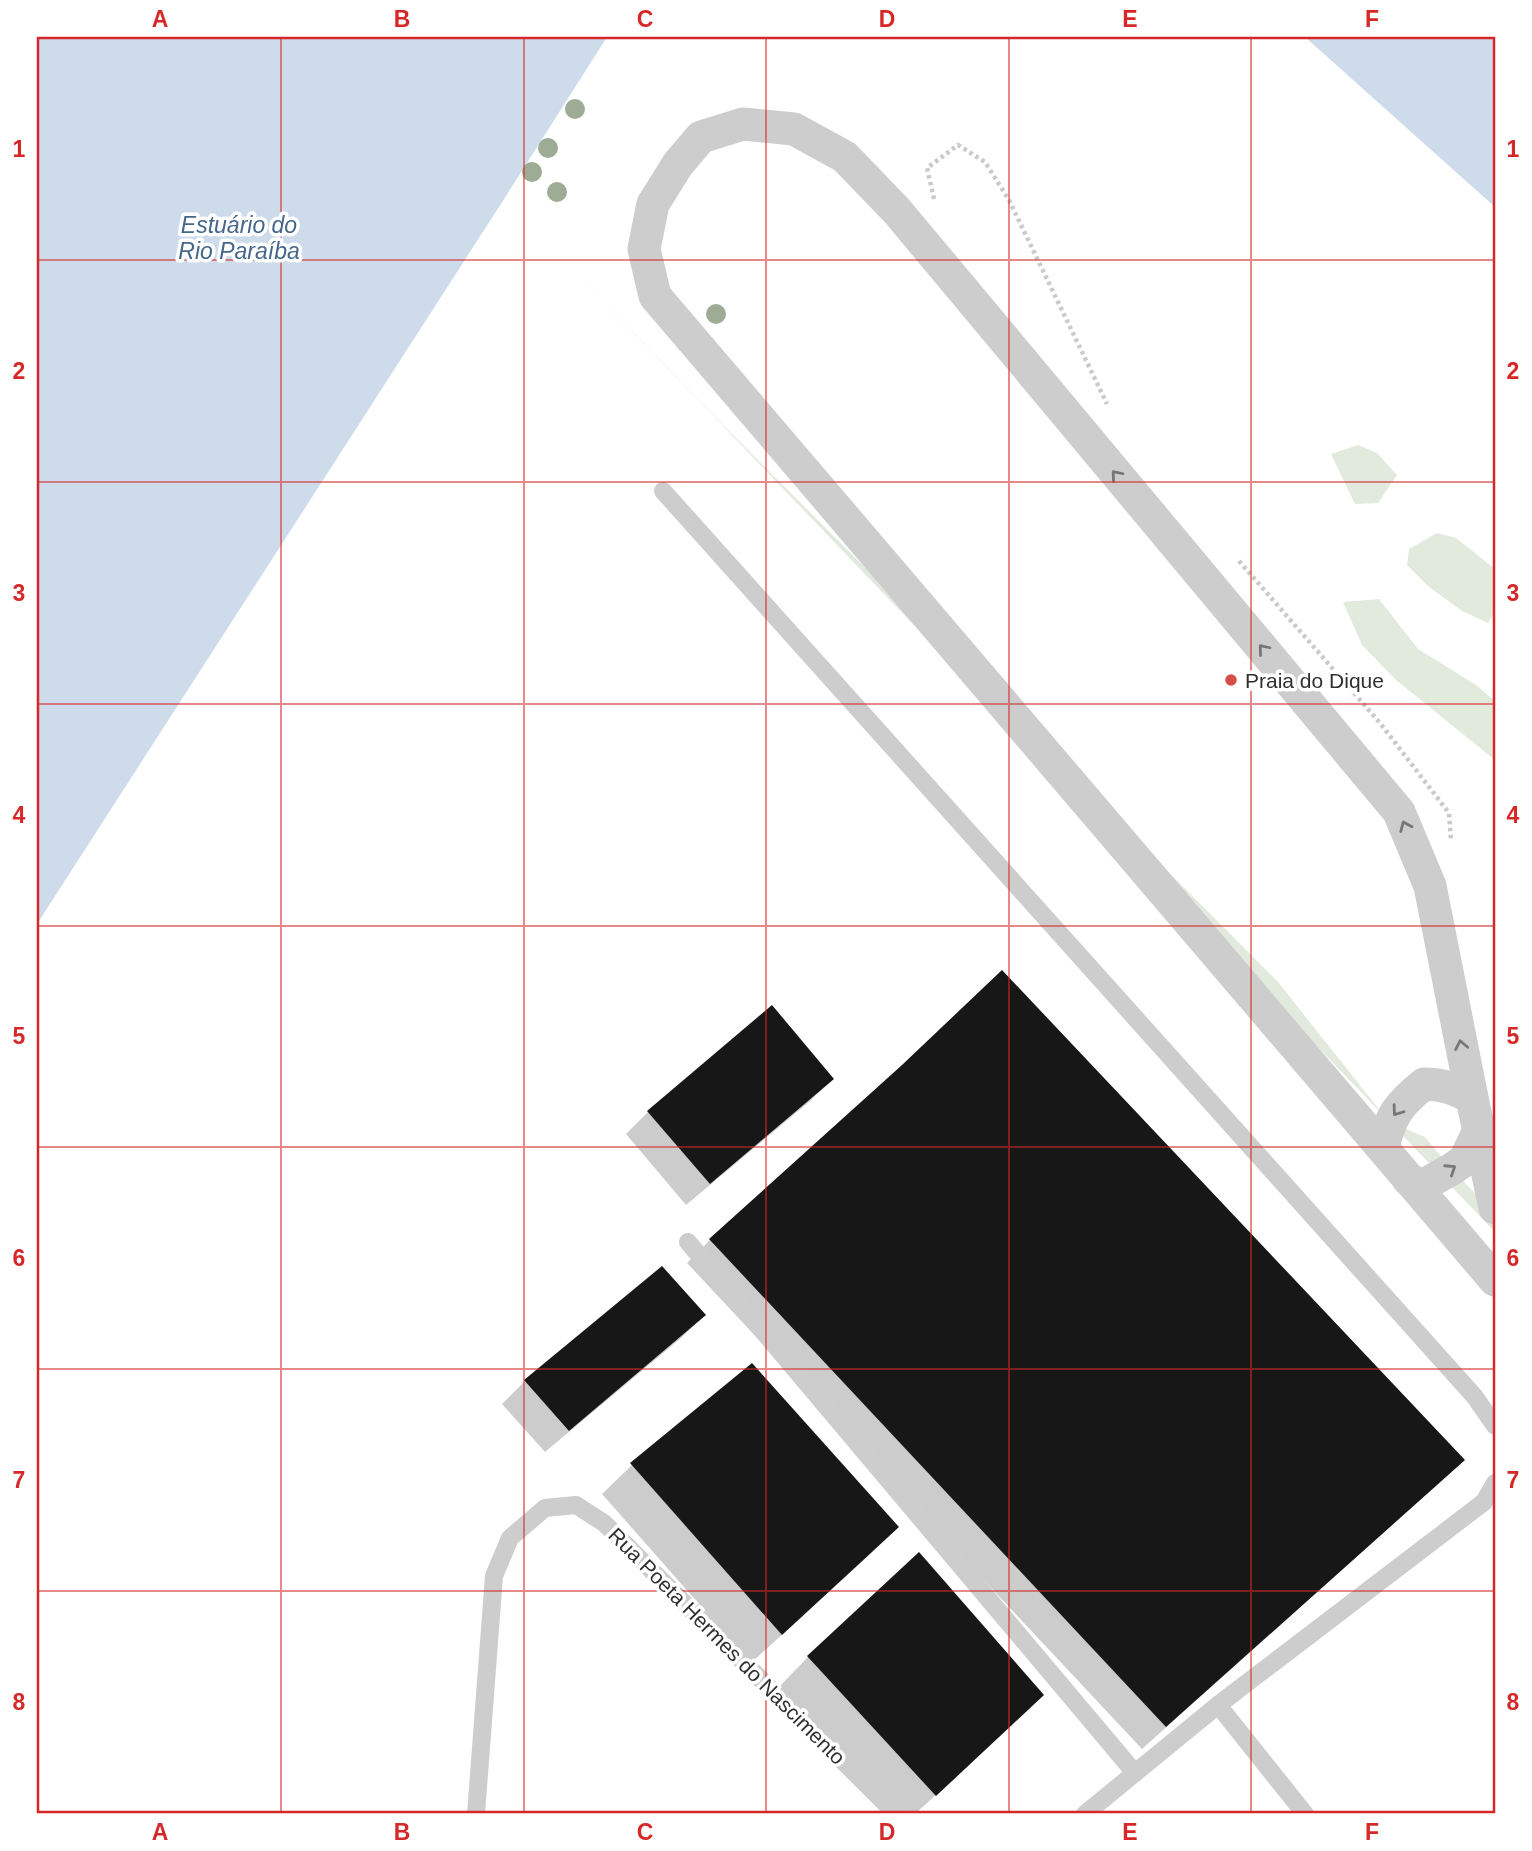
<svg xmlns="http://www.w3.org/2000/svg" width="1532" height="1851" font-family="Arial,sans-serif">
  <rect width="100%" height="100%" fill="#fff"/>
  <!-- green -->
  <g fill="#e2e9dd">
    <polygon points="544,239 715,417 1278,982 1389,1122 1425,1137 1452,1169 1495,1215 1495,1232"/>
    <polygon points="1358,445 1377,453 1397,475 1378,503 1355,504 1331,454"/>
    <polygon points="1437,533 1456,538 1495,569 1495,612 1488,623 1462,611 1428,586 1407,565 1409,549"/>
    <polygon points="1379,599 1418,649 1476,685 1495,701 1495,760 1396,680 1362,645 1343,602"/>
  </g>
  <!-- water -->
  <g fill="#cedbea">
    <polygon points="37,37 607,37 506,196 37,924"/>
    <polygon points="1305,37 1495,37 1495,207"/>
  </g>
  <!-- shadow -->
  <g fill="#0003">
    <polygon points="904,1066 1440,1482 1142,1749 687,1263 710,1240"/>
    <polygon points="832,1079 809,1102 686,1205 626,1134 648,1112"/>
    <polygon points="662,1268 704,1315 681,1338 545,1452 502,1404 525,1381"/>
    <polygon points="632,1465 897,1527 867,1557 751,1663 602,1494"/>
    <polygon points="808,1657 1012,1725 915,1814 896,1814 779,1687"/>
  </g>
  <!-- building -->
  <g fill="#171717">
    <polygon points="1002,970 1465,1460 1166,1727 709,1239 902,1065"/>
    <polygon points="772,1005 834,1079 710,1184 647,1111"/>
    <polygon points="662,1266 706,1315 569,1431 524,1380"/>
    <polygon points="752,1363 899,1527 782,1635 630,1463"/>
    <polygon points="919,1552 1044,1695 936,1796 807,1656"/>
  </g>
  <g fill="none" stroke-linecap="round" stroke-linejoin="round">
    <!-- path -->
    <g stroke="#cacaca" stroke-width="4.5" stroke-dasharray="3.5 3.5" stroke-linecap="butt">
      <polyline points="934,199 927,168 958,145 985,162 1009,200 1107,404"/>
      <polyline points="1239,561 1380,723 1449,813 1451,840"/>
    </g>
    <!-- service -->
    <g stroke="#cdcdcd" stroke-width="18">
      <polyline points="663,491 1475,1397 1495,1426"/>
      <polyline points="688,1242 1135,1773"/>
      <polyline points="1218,1705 1305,1814"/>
      <polyline points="476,1814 494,1576 510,1538 545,1508 576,1505 604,1523 896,1814"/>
      <polyline points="1085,1814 1218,1705 1484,1502 1495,1483"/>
    </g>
    <!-- minor -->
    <g stroke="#cdcdcd" stroke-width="33">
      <path d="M1383,1147C1391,1115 1398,1105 1424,1084C1443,1084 1455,1089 1472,1098"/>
      <polyline points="1408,1179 1422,1186 1452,1169 1465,1160 1479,1130"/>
      <polyline points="1495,1208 1472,1098 1430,886 1399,812 897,211 845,157 794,129 743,124 701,137 678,164 653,204 644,249 655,296 1495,1280"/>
    </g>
  </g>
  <!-- trees -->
  <g fill="#9eac96">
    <circle cx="575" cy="109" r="10"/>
    <circle cx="548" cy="148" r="10"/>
    <circle cx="532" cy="172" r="10"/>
    <circle cx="557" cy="192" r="10"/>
    <circle cx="716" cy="314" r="10"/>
  </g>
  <!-- one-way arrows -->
  <defs><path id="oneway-chevron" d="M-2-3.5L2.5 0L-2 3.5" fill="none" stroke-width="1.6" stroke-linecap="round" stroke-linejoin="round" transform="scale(1.75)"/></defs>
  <g stroke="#777">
    <use href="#oneway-chevron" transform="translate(1116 475) rotate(-130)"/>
    <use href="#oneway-chevron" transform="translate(1263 649) rotate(-130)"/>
    <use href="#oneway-chevron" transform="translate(1405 826) rotate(-113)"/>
    <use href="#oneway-chevron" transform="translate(1461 1045) rotate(-101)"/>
    <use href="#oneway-chevron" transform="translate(1397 1111) rotate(126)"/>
    <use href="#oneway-chevron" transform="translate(1451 1169) rotate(-33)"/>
  </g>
  <!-- grid -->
  <path fill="none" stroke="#d62828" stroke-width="2" stroke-opacity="0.55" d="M281,37V1814M524,37V1814M766,37V1814M1009,37V1814M1251,37V1814M37,260H1495M37,482H1495M37,704H1495M37,926H1495M37,1147H1495M37,1369H1495M37,1591H1495"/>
  <!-- markers -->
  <circle fill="#d74c43" stroke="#fff" stroke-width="2.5" cx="1231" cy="680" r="7"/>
  <g text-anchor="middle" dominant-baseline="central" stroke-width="7" stroke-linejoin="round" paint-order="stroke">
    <!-- poi labels -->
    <g font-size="21" fill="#303030" stroke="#fff" text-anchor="start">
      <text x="1245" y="680">Praia do Dique</text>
    </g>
    <!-- street labels -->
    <g font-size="21" fill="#303030" stroke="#fff">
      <text transform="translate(727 1646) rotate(45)">Rua Poeta Hermes do Nascimento</text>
    </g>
    <!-- water labels -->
    <g font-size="23" font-style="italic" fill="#45678c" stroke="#fff">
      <text x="239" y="225">Estuário do<tspan x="239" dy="26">Rio Paraíba</tspan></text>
    </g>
  </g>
  <!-- border -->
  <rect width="1532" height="1851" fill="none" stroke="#ffffff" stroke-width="77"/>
  <rect x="38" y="38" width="1456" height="1774" fill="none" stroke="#d62828" stroke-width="2.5"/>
  <g font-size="23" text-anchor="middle" font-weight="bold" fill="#d62828">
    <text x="160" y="27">A</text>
    <text x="402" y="27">B</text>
    <text x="645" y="27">C</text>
    <text x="887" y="27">D</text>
    <text x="1130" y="27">E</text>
    <text x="1372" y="27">F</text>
    <text x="19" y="157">1</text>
    <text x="1513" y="157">1</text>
    <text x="19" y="379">2</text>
    <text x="1513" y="379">2</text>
    <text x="19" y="601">3</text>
    <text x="1513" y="601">3</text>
    <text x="19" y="823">4</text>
    <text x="1513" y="823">4</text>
    <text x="19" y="1044">5</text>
    <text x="1513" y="1044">5</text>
    <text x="19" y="1266">6</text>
    <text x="1513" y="1266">6</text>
    <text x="19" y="1488">7</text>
    <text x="1513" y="1488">7</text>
    <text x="19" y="1710">8</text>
    <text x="1513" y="1710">8</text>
    <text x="160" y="1840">A</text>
    <text x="402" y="1840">B</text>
    <text x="645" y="1840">C</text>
    <text x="887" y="1840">D</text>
    <text x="1130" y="1840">E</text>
    <text x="1372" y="1840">F</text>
  </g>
</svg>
